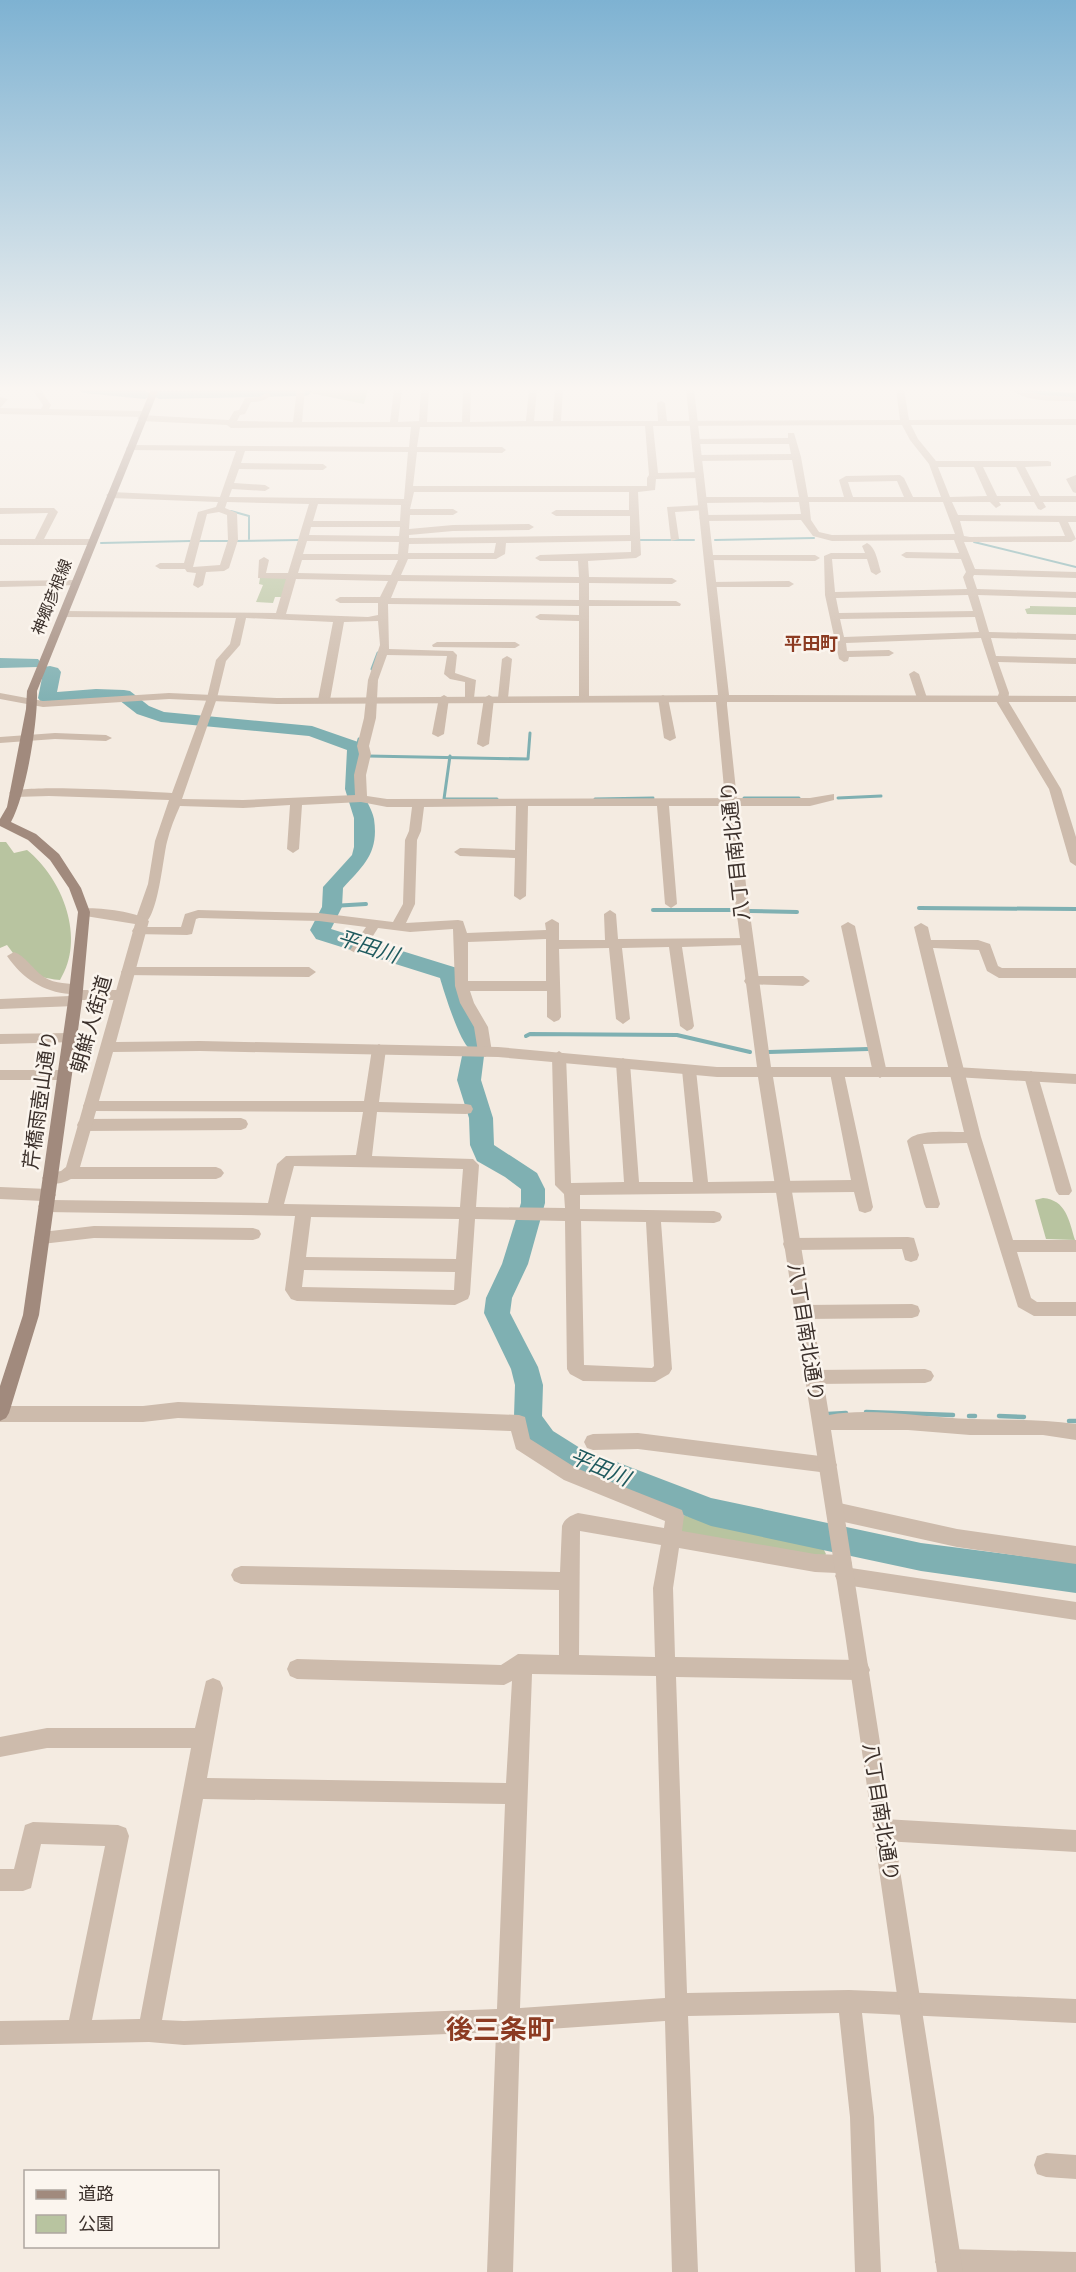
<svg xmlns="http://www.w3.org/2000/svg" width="1076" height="2272" font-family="Arial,'Noto Sans JP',sans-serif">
  <rect width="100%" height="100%" fill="#f4ebe1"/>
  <!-- green -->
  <g fill="#b8c4a0">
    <polygon points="308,389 368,389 364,404 305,392"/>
    <polygon points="288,577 284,597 275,597 273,603 256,602 263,585 259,584 260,578"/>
    <polygon points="1030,606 1076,607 1076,615 1027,614 1025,609 1030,608"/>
    <path d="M0,842H6L14,853L27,850C63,879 86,939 60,980C29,977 25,969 7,945L0,948Z"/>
    <path d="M1043,1198C1066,1200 1069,1220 1075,1240L1046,1239L1035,1200Z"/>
    <polygon points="680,1514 703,1521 822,1546 826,1554 823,1558 677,1534"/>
  </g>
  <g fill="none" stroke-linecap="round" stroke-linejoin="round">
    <!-- stream-far3 -->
    <g stroke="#7fb0b2" stroke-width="2">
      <polyline points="231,511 249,516 249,539"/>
      <polyline points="640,540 694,540"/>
      <polyline points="715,540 814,538"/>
      <polyline points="197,541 230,541"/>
      <polyline points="235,541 299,540"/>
      <polyline points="974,542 1076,567"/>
      <polyline points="101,543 190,541"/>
    </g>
    <!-- stream-far2 -->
    <g stroke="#7fb0b2" stroke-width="3">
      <polyline points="372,669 378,653"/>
      <polyline points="353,746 358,743 359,739"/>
      <polyline points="368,756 528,759 530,733"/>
      <polyline points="450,756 444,799 497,799"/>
      <polyline points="744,798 799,798"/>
      <polyline points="838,798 881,796"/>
      <polyline points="595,799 653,798"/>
    </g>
    <!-- stream-far1 -->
    <g stroke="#7fb0b2" stroke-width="4">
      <polyline points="332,906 366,904"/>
      <polyline points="919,908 1076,909"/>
      <polyline points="653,910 731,910"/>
      <polyline points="750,911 797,912"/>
      <polyline points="526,1036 530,1034 677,1035 750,1052"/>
      <polyline points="769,1052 868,1049"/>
      <polyline points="472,1060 480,1061"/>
    </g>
    <!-- stream -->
    <g stroke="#7fb0b2" stroke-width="4.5">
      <polyline points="866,1412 953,1415"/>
      <polyline points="828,1414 846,1413"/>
      <polyline points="969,1416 975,1416"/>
      <polyline points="999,1416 1024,1417"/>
      <polyline points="1069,1421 1076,1421"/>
    </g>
    <!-- river -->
    <g fill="#7fb0b2" fill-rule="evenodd">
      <path d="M77,389C93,387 141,385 152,395L145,399L84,393Z"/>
      <polygon points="312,389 309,395 304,396 159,399 152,395 159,391"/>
      <polygon points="1013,389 1076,393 1076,401 1041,399 1015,392"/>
      <polygon points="0,658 38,659 41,663 38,667 0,668"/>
      <path d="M50,666L58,668L61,672L57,692L96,689L124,690L130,691L149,706L164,712L312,726L361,743C371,757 362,774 364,789C364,800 372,808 374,819C379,853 364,865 343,888L342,907L331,929L457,968L462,979L466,997L486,1042L483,1048L478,1049L484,1056L481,1080L493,1118L494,1145L537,1173L545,1189V1203L528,1264L512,1298L510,1313L538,1367L543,1385L542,1416L553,1431L580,1448L711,1498L921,1543L1076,1563V1593L921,1571L711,1526L560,1466L533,1449L522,1437L518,1428L514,1416L515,1385L511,1369L484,1313L486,1298L502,1264L521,1203V1189L505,1177L477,1161L470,1145L469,1118L457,1080L462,1056L465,1050L470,1049C460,1043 444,992 440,978L316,939L310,930L322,907L323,887L352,855L354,847V818L345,789L347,750L309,736L161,722L137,714L119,700L41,702L38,698L43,673L41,671L44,667Z"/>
    </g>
    <!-- minor -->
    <g fill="#cdbbac" fill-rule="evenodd">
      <polygon points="32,389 40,389 51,405 47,413 40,411 43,405"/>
      <path d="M297,389H305L302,422H390L394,389H402L398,422L419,421L421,389H429L427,422H462L463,389H471L470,422L526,421L529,389H537L534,421H553L555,389H563L561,421H658L657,403L661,401L665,403L667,421L900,420L896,389H904L909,420L1076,419V425H911L918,439L936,461H1048L1051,462V466L1025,467L1040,496H1076V502H1043L1046,507L1041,510L1038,509L1034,502H999L1001,505L996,508L990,502H952L958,515L1076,516V522H1068L1076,539L1071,542H964L975,569L1076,572V578L974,575L973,577L977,589L1076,592V598L978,595L989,632L1076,634V640L991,638L996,656L1076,658V664L998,662L1009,693L1008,701L1061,789L1076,837V866L1070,862L1049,789L996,701L999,693L981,638L846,643L847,651L889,650L894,653L889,656L849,657L848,661L844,662L839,659L825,595L824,556L831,553H865L862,546L867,543C876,547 878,563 881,572L876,575L871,572L867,559H832L835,592L967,589L963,577L966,572L961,559L906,558L901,555L906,552L959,553L954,540L832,541L813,536L801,520L704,521L699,518L704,515L801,514L799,502L703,503L698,500L703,497H799L792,460L698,461L694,458L698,455L791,454L789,444H693L692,442L696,439L788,438V433H794L801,457L808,497H844L839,480L846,476L900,475L904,478L913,497H941L929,464L910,440L902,425L653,426L658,473L700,472L704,475L700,478L656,479L655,490L638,492L641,555L636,558L588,561L589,577L672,578L677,581L672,584L589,583V600L676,601L681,604L680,606H589V698L584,701L579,698V621L540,620L535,617L540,614L579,615V606L388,604L389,649L453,651L457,655L455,673L476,680L474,698L473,700H465V682L450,679L444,674L447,656L387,655L378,680L376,718L369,746L371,754L366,775L367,796L387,799L810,798L834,794V800L810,806H669L677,904L671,908L665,904L657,806H528L526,896L520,900L514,896L515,858L460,856L454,852L460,848L515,850L516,806L424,807L421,831L417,840L415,904L406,923L458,920L463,921L467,933L546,930L545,923L552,919L559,923V940H605L604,914L610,910L616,914L618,939L750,938L752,941L745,945L682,947L694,1026L692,1029L687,1031L680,1026L669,947L622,948L630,1019L623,1024L616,1019L609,948L559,949L561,1017L559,1020L554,1022L547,1017V991H470L474,1003L488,1027L492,1052L485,1057L478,1052L474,1027L460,1003L455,986L453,929L410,932L378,928L362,953L357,954L350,950L366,927L319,921L199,918L196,919L192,934L187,935L134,934L132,931L134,928L139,927H181L185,914L198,910L319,913L393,922L403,904L405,840L409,831L412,807H387L361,802L302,805L299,849L293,853L287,849L290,805L243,808L180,806C175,817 170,829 167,842C163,857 158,921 142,925L135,921L148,884L155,841L169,800L49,796L15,797L9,793C21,783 148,792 172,793L207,698L216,660L230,644L236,618L64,617L59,614L64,611L276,613L286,579L258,578L259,560L264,557L269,560L266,573H288L309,504L227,502L225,508L237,513L238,540L229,568L224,571L206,572L203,585L198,588L193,585L196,573L187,572L185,569H160L155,566L160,563H184L198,512L216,507L218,502L111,498L106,495L111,492L220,497L236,451L127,450L126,448L130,445L409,447L411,427L231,428L227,425L141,421L137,418L141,415L229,420L234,411L239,410L245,398L259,397L267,393L271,395C265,401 259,402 251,402L245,414L240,415L237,421L293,422ZM645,426L649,475L647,478V486H413L417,452L502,453L506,450L502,447H417L420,427ZM245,451L408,452L404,499L229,497L232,489L265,491L270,488L265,485L234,483L239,469L323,470L327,467L323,464L241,463ZM938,467H974L987,496L950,497ZM983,467H1016L1031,496H997ZM897,481L904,497H853L848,482ZM414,492H629V510H556L551,513L556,516H630V535L409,538V535L453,531L529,530L534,527L529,524L453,525L409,529L410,515H453L458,512L453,509H410ZM809,502H943L955,534L832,535L819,532L811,520ZM318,504L401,505L400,521H313ZM219,512L227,515L228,540L220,565L193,567L207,514ZM960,521L1059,522L1065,536L970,537L964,536ZM311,527H400L399,536L309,535ZM307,541L399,542L398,554H303ZM631,541V552L540,555L535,558L540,561H578L579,577L401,575L408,559H496L505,554L506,543ZM496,543L494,553H408L409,544ZM302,560H398L391,575L298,573ZM296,579L388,581L380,597H340L335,600L340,603H378V615L368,617L286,614ZM398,581L579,583V600L391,598ZM968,595L973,611L839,613L836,598ZM975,617L979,632L844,637L840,619ZM246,618L333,622L318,700L324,703L330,700L344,622L378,621L380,645L368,680L364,718L357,746L359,754L354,775L355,795L243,800L182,799L217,698L226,661L240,645ZM546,939V981H468V942Z"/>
      <path d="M1010,389H1019L1042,395L1072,397L1076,399L1072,401C1052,401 1026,402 1010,389Z"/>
      <polygon points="0,397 8,399 0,408"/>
      <polygon points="1076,475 1076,493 1073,492 1066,479"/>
      <polygon points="703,505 706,506 706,510 675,512 679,539 671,541 667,507"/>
      <polygon points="0,508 54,508 58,512 44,539 92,539 97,542 92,545 0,545 0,539 35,539 48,513 0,514"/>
      <polygon points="709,555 815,555 820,558 815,561 706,560 704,558"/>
      <polygon points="76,580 80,581 80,585 0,587 0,581"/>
      <polygon points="712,582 789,581 794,584 789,587 708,587 708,583"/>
      <polygon points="437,642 515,642 520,645 515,648 433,647 432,645"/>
      <polygon points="507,656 512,659 508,698 503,701 498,698 502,659"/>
      <polygon points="914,671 919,674 927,698 926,700 918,700 917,698 909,674"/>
      <polygon points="444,695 449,698 444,734 438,737 432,734 439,698"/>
      <polygon points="489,695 494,698 489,744 483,747 477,744 484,698"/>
      <polygon points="663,695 668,698 676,738 670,741 664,738 658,698"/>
      <polygon points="55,733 106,735 112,738 106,741 55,739 0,743 0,737"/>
      <polygon points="848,922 855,926 887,1073 880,1078 873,1073 841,926"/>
      <path d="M921,923L928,927L931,940H978L990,944L998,966L1002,968H1076V978H999L987,971L979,950L933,948L981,1137L1013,1240H1076V1252H1017L1031,1298L1037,1302H1076V1316H1034L1018,1307L967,1143L923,1144L940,1204L938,1208H926L924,1204L907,1141C915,1129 950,1132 964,1132L914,927Z"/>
      <path d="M14,952C25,955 33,970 44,977C56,985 68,982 82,986L83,990H120L127,995L120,1000H81L80,1004L75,1006L0,1009V999L70,996V994C43,992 22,978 7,956Z"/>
      <polygon points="128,967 309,967 316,972 309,977 123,975 121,972 123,969"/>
      <polygon points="751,976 803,976 810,981 803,986 746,984 744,981 746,978"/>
      <polygon points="70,1033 77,1038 75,1042 0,1044 0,1034"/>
      <path d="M379,1044L386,1049L379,1102L466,1104L471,1105L473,1109L471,1113L466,1114L377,1112L372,1156L473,1159L479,1165L476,1207L565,1208L564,1194L555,1185L552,1056L559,1051L566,1056L571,1183L624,1182L616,1063L623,1058L630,1063L639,1182H693L682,1070L689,1065L696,1070L708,1182L851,1180L830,1073L837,1068L844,1073L873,1207L871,1211L865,1213L859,1211L854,1192L580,1195V1209L714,1211L720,1213L722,1217L720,1221L714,1223L661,1222L672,1369L669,1374L655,1382L583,1381L570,1374L567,1369L565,1221L475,1219L470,1294L468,1299L455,1305L297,1301L291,1299L285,1290L295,1216L46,1212L40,1210L38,1206L43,1201L0,1199V1187L48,1189L53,1191L56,1195L52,1200L268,1203L277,1164L286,1156L356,1155L363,1112L90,1111L85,1110L83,1106L85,1102L90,1101H364L372,1049ZM294,1166L463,1169L460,1207L284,1204ZM311,1217L459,1219L456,1259L306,1257ZM581,1221L646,1222L654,1366L652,1368L584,1365ZM304,1270L455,1272L454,1290L302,1287Z"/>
      <polygon points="0,1070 65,1070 72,1075 65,1080 0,1080"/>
      <polygon points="1031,1071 1038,1076 1072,1191 1069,1195 1059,1195 1056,1191 1024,1076"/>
      <polygon points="241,1118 246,1120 248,1124 246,1128 241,1130 84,1131 79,1129 77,1125 79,1121 84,1119"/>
      <polygon points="69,1167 216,1167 221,1169 224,1173 221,1177 216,1179 69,1179 64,1177 61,1173 64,1169"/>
      <polygon points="94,1226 253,1228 259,1230 261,1234 259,1238 253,1240 94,1238 42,1244 36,1243 34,1238 36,1233 42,1232"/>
      <polygon points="908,1237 914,1238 919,1255 917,1260 911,1262 905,1260 902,1249 791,1250 785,1249 783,1244 785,1239 791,1238"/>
      <polygon points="912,1304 918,1306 920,1311 918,1316 912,1318 803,1319 797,1317 795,1312 797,1307 803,1305"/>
      <polygon points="925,1369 931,1371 934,1376 931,1381 925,1383 813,1384 807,1382 804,1377 807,1372 813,1370"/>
      <path d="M178,1402L519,1415L525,1417L530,1439L576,1468L682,1510L684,1516L682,1531L815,1554L843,1555L850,1558L852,1564L851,1568L1076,1602V1620L845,1585L838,1582L835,1576L837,1573L815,1572L679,1548L673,1588L675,1657L860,1660L867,1663L870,1670L867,1677L860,1680L676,1677L687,1993L849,1990L1076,1999V2023L862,2013L874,2117L881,2272H855L850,2117L839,2013L688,2016L698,2272H672L665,2021L520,2031L513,2272H487L496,2032L184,2045L149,2042L0,2045V2021L69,2020L105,1846L41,1844L31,1888L23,1891H0V1869H14L25,1825L33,1822L118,1825L126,1828L129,1836L92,2020L140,2019L191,1748H47L0,1757V1737L47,1728H195L206,1681L213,1678L220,1681L223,1688L207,1778L506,1783L512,1681L504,1685L297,1679L290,1676L287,1669L290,1662L297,1659L501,1665L518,1654L559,1655V1590L241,1584L234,1581L231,1575L234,1569L241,1566L560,1572L562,1526C565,1518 570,1516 578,1513L664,1528L665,1521L564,1480L516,1449L511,1431L178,1418L143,1422H0V1406H143ZM580,1531L661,1545L653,1588L655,1657L579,1655ZM532,1674L656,1676L665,1998L520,2008ZM203,1799L505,1804L497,2009L184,2021L162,2020Z"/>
      <polygon points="638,1433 828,1457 834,1459 837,1465 834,1471 828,1473 638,1449 593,1450 587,1448 584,1442 587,1436 593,1434"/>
      <polygon points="835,1502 957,1529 1076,1546 1076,1564 957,1547 835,1520 828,1517 826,1511 828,1505"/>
      <polygon points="884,1819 1076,1830 1076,1852 884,1841 876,1838 873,1830 876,1822"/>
      <polygon points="1046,2153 1076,2155 1076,2179 1046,2177 1037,2174 1034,2165 1037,2156"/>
      <polygon points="948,2249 1076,2252 1076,2272 942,2272 935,2262 939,2253"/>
    </g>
    <!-- tertiary -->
    <g fill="#cdbbac" fill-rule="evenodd">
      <path d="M686,389H694L729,695L1076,696V702H727V705L746,885L771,1067H955L1076,1074V1084L955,1077H773L829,1415C871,1407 927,1418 971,1419C1006,1420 1041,1419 1076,1424V1440L1043,1435H970L908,1430H831L963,2272H937L845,1634L758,1077H717L498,1057L200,1051L113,1052L78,1174C69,1182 57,1186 45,1182L42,1178L45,1174L61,1171L66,1167L135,924L79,915L78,912L79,909C93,906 140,912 149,921L116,1042L200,1041L498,1047L717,1067H757L733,885L716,702L277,704L169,699L43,707L0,699V693L43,701L169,693L277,698L718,695Z"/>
      <polygon points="0,408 143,411 147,414 143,417 0,414"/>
    </g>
    <!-- secondary -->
    <path fill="#a18a7d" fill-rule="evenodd" d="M151,389H159L37,691C38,722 26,795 11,822L36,834L59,854L81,888L90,912L82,1001L39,1315L9,1413L6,1418L0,1421V1386L23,1315L68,1001L78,912L69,888L50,860L28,840L0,826V819L7,807L26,709L27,691Z"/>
  </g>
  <!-- sky -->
  <linearGradient id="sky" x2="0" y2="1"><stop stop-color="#7eb2d2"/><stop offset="0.55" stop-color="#faf6f2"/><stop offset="1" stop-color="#faf6f2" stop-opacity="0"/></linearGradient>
  <rect width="1076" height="707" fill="url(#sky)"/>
  <g text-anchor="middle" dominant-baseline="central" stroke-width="5" stroke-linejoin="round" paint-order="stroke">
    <!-- far-street labels -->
    <g font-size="16" fill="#3b302b" stroke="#fbf5ee">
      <text transform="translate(52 597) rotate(-68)">神郷彦根線</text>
    </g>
    <!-- far-quarter labels -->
    <g font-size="18" font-weight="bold" fill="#8c3b22" stroke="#fbf5ee">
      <text x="811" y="644">平田町</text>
    </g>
    <!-- street labels -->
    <g font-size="20" fill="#3b302b" stroke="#fbf5ee">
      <text transform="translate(735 851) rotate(-96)">八丁目南北通り</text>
      <text transform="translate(91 1024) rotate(-74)">朝鮮人街道</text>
      <text transform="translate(40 1100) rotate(-82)">芹橋雨壺山通り</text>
      <text transform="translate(806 1332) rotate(81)">八丁目南北通り</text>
      <text transform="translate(881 1812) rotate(81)">八丁目南北通り</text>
    </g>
    <!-- water labels -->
    <g font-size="21" font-style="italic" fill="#1f5a5e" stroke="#fbf5ee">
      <text transform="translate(368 946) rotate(18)">平田川</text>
      <text transform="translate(600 1467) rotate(23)">平田川</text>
    </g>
    <!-- near-quarter labels -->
    <g font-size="27" font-weight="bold" fill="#8c3b22" stroke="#fbf5ee">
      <text x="500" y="2030">後三条町</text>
    </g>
  </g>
  <!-- legend -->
  <rect x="24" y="2170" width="195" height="78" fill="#fbf5ee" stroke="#aea6a0" stroke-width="1.5"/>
  <rect x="36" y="2190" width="30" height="9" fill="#a18a7d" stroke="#aea6a0" stroke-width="1.5"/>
  <text x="78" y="2200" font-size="18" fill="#3b302b">道路</text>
  <rect x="36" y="2215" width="30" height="18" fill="#b8c4a0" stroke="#aea6a0" stroke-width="1.5"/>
  <text x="78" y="2230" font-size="18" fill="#3b302b">公園</text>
</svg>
